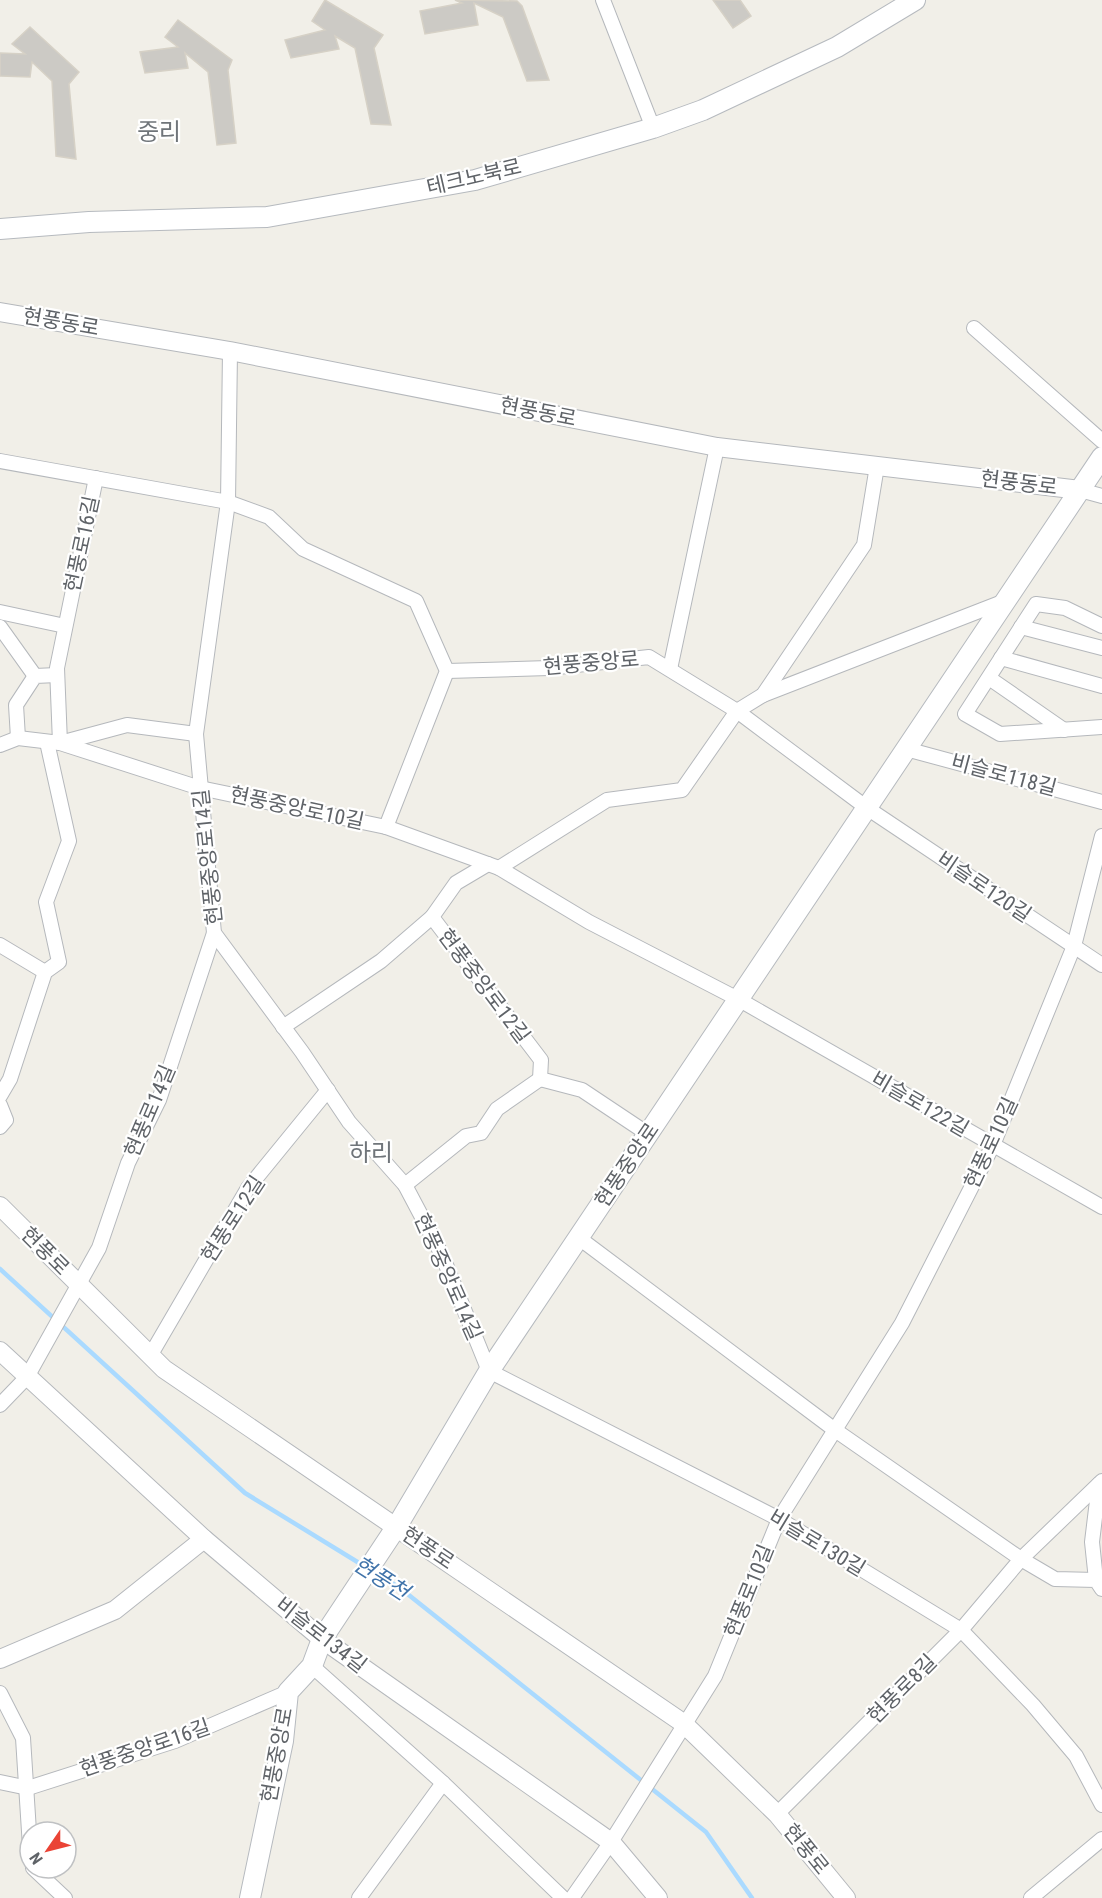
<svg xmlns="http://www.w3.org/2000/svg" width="1102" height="1898" font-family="'Roboto Condensed','Noto Sans KR',sans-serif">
  <rect width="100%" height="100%" fill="#f1efe8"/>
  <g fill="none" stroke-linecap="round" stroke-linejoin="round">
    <!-- stream -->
    <g stroke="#aadaff" stroke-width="4.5">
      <polyline points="0,1269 245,1493 364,1566"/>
      <polyline points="374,1572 400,1588 706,1832 752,1898"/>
    </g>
  </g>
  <!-- building -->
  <g fill="#cccac5" stroke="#d6d1c6" stroke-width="1.5">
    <polygon points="325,0 383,35 374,48 391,125 371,124 355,48 335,36 339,49 291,58 285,40 325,30 312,21"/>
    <polygon points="455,0 517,1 522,6 549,80 527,81 503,17 474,3 478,25 425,34 420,11 462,3"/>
    <polygon points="713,0 740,0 751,16 733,28"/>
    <polygon points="178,20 232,60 228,70 236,143 217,145 208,72 185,53 188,68 145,73 140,52 178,47 165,37"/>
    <polygon points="30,27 79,72 69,84 76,159 56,156 52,81 32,62 30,77 0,76 0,53 25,54 12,44"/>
  </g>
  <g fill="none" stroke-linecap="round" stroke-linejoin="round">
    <!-- minor casing -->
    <g stroke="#b5b8bc" stroke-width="16">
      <g id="minor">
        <polyline points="603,0 653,128"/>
        <polyline points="974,328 1102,441"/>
        <polyline points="230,351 228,502 196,734 214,933 302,1052 349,1122 405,1185 442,1255 489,1371 779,1519 961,1630 1033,1705 1076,1756 1102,1805"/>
        <polyline points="0,461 228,502 269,517 303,549 416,601 447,671 386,827"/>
        <polyline points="96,478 57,668 60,743 127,725 196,734"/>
        <polyline points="1080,490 1102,496"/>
        <polyline points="0,612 65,626"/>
        <polyline points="1102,626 1065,608 1036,604 965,714 1000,734 1102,727"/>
        <polyline points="0,627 35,676"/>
        <polyline points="1021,627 1102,648"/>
        <polyline points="1001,658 1102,686"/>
        <polyline points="670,669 717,447"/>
        <polyline points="447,671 549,668 649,657 737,711 867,808 1102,965"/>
        <polyline points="989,678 1064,730"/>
        <polyline points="763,695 1005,601"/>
        <polyline points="18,738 16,705 35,676 57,675"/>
        <polyline points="0,745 18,738 60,743 200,788 386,827 499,868 589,922 738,999 1102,1207"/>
        <polyline points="906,749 1102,802"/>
        <polyline points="499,868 607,800 682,790 737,711 763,695 864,545 877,466"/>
        <polyline points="432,917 456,883 488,864"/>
        <polyline points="0,945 45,972"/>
        <polyline points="283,1027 381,961 432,917 541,1060 540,1079 582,1090 648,1134"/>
        <polyline points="0,1096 10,1079 45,972 59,962 46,902 69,841 47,742"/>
        <polyline points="0,1105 6,1120 0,1127"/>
        <polyline points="405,1185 466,1136 481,1133 497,1109 540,1079"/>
        <polyline points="579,1238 835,1430 1021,1559 1055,1579 1096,1580 1102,1589"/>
        <polyline points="150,1356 248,1188 328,1090"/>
        <polyline points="0,1405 27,1377 99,1248 128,1163 159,1100 214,933"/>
        <polyline points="1096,1580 1092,1542 1099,1484"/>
        <polyline points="312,1666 443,1783 563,1898"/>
        <polyline points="0,1693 23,1738 30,1847"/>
        <polyline points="0,1782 28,1788 175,1741 288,1692"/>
        <polyline points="777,1814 961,1630 1021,1559 1102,1481"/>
        <polyline points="33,1868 65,1898"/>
        <polyline points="359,1898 443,1783"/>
        <polyline points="572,1898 611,1842 715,1676 779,1519 902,1323 993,1145 1074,946 1102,836"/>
        <polyline points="1031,1898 1102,1839"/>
      </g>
    </g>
    <!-- tertiary casing -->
    <g stroke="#b5b8bc" stroke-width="20">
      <g id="tertiary">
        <polyline points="0,312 230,351 717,447 1080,490"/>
        <polyline points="0,1206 164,1369 683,1723 777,1814 846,1898"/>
        <polyline points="0,1351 204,1539 322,1639 611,1842 658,1898"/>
        <polyline points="0,1659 115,1610 204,1539"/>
      </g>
    </g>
    <!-- secondary casing -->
    <g stroke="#b6babf" stroke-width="22">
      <g id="secondary">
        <polyline points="0,229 89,222 267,217 475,180 653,128 703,110 837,47 915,0"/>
        <polyline points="250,1898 283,1741 288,1692 312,1666 322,1639 397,1526 489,1371 1102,457"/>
      </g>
    </g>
    <!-- minor -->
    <use href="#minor" stroke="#fff" stroke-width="14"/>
    <!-- tertiary -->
    <use href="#tertiary" stroke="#fff" stroke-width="18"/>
    <!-- secondary -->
    <use href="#secondary" stroke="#fff" stroke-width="20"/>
  </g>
  <g text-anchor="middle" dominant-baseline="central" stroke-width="4.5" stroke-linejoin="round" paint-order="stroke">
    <!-- street labels -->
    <g font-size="21" fill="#5f6368" stroke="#fff">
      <text transform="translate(474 177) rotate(-13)">테크노북로</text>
      <text transform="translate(61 322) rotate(10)">현풍동로</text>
      <text transform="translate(538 412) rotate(11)">현풍동로</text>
      <text transform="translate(1019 483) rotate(7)">현풍동로</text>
      <text transform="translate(82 544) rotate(-78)">현풍로16길</text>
      <text transform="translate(591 663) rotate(-5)">현풍중앙로</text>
      <text transform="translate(1004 775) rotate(15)">비슬로118길</text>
      <text transform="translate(297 808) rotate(12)">현풍중앙로10길</text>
      <text transform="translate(208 857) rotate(-96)">현풍중앙로14길</text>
      <text transform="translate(984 887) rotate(34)">비슬로120길</text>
      <text transform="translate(484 986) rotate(53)">현풍중앙로12길</text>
      <text transform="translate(920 1104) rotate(30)">비슬로122길</text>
      <text transform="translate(150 1111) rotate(-67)">현풍로14길</text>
      <text transform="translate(991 1143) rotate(-65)">현풍로10길</text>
      <text transform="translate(627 1165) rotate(-56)">현풍중앙로</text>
      <text transform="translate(233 1219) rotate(-57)">현풍로12길</text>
      <text transform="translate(45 1251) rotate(45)">현풍로</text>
      <text transform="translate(448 1277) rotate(66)">현풍중앙로14길</text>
      <text transform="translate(817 1543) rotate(31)">비슬로130길</text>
      <text transform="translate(428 1548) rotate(34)">현풍로</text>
      <text transform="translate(749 1591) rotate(-68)">현풍로10길</text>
      <text transform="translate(321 1635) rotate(38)">비슬로134길</text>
      <text transform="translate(902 1689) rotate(-45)">현풍로8길</text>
      <text transform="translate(145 1748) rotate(-19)">현풍중앙로16길</text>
      <text transform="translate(277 1755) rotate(-80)">현풍중앙로</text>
      <text transform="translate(806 1849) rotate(51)">현풍로</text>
    </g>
    <!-- water labels -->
    <g font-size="22" font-style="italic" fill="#4174aa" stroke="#fff">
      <text transform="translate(381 1578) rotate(33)">현풍천</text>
    </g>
    <!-- quarter labels -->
    <g font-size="24" fill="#70757a" stroke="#fff">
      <text x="159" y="132">중리</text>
      <text x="371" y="1153">하리</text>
    </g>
  </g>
  <!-- north arrow -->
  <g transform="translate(48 1850) rotate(235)"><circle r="28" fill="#ffffff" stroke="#bfc1c3" stroke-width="1.5"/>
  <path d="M0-4.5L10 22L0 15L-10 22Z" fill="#ea4335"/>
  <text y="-9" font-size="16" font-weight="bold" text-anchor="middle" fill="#5f6368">N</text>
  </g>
</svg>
